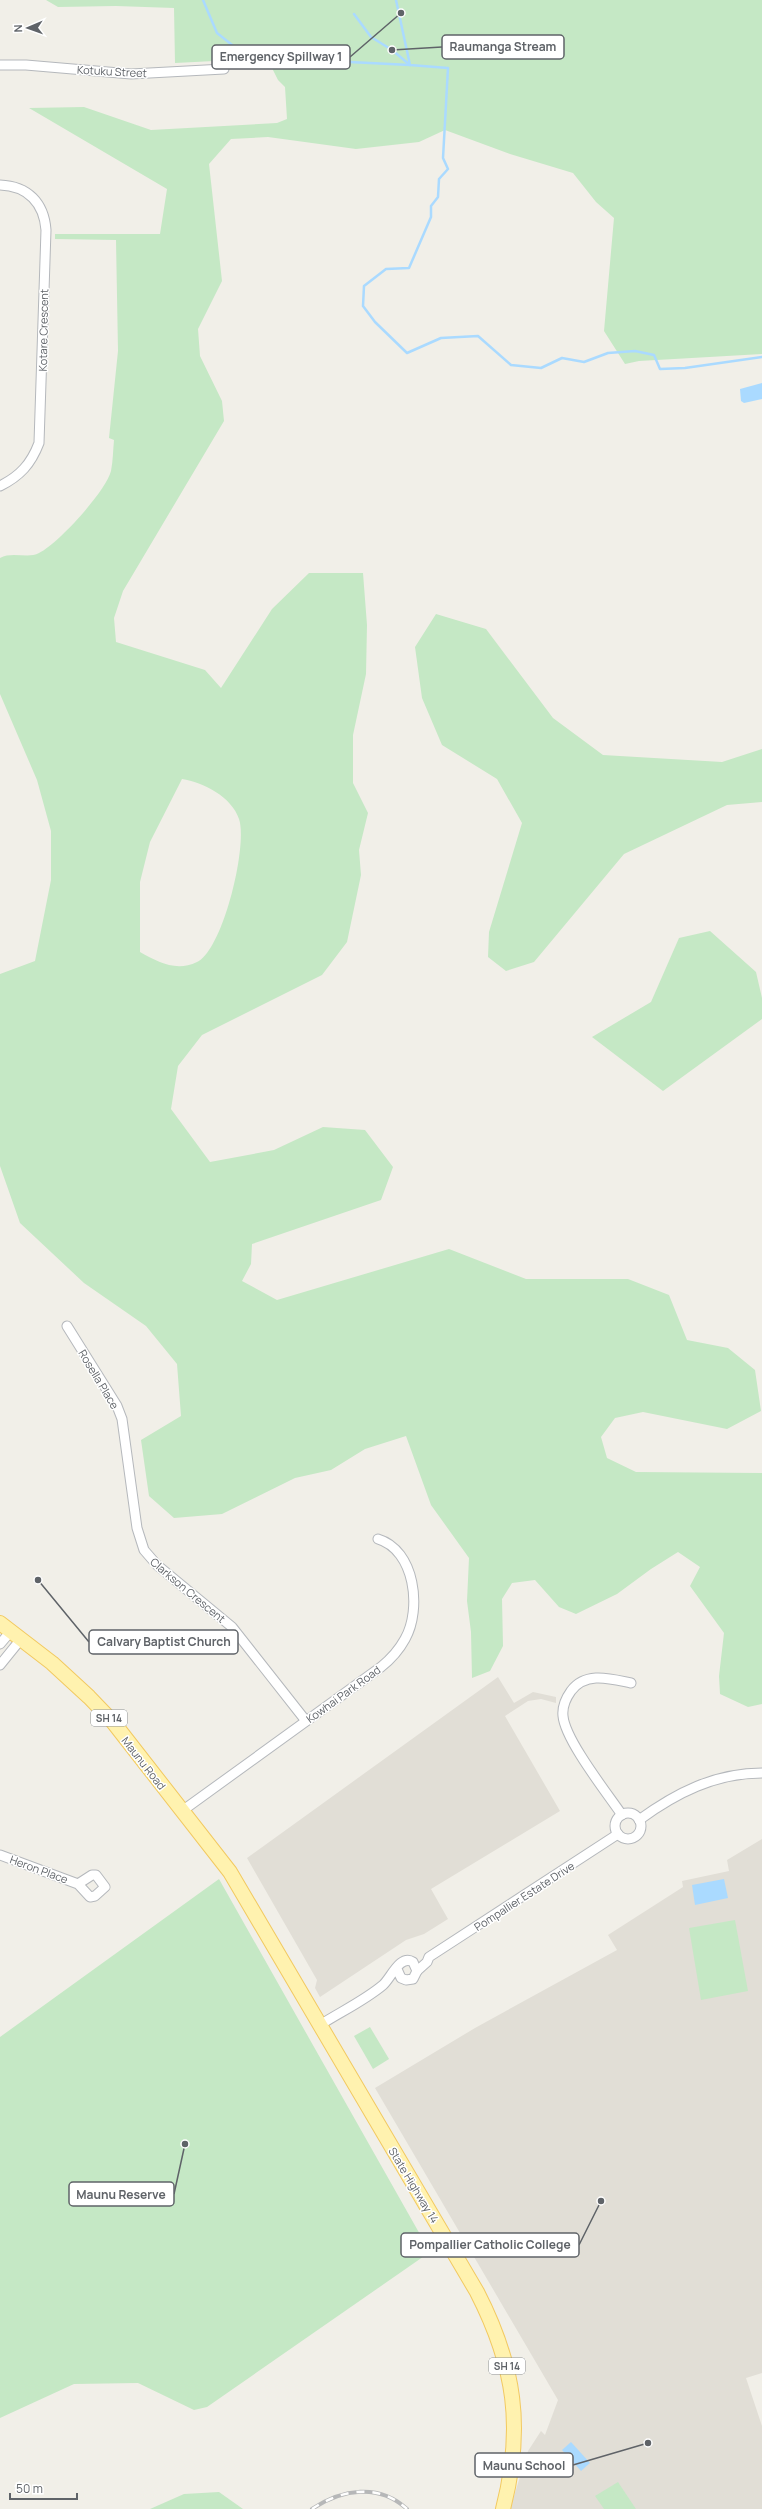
<svg xmlns="http://www.w3.org/2000/svg" width="762" height="2509" font-family="Manrope,sans-serif">
  <rect width="100%" height="100%" fill="#f1efe8"/>
  <!-- education -->
  <g fill="#e1ded6">
    <polygon points="498,1677 514,1703 533,1692 556,1697 556,1703 541,1699 528,1701 505,1716 560,1811 431,1889 448,1919 424,1934 406,1940 320,1997 315,1988 317,1980 247,1858"/>
    <polygon points="762,1839 762,2373 746,2378 762,2426 762,2509 510,2509 528,2451 541,2431 545,2435 558,2400 375,2088 475,2028 617,1950 608,1935 683,1887 682,1881 729,1871 727,1860"/>
  </g>
  <!-- green -->
  <g fill="#c5e8c5" fill-rule="evenodd">
    <path d="M46,0H762V354L639,361L625,364L604,331L614,218L596,202L573,173L510,154L445,130L419,142L356,149L268,137L231,139L209,164L222,281L198,329L200,356L222,401L224,421L123,591L114,618L116,642L205,670L221,688L272,609L309,573H363L367,625L366,674L353,735V783L368,813L359,850L361,875L347,942L322,975L202,1035L178,1066L171,1109L210,1162L274,1150L323,1127L365,1130L393,1167L381,1200L252,1244L251,1264L242,1281L277,1300L449,1249L526,1279H628L669,1295L687,1340L728,1348L755,1370L761,1411L727,1429L643,1412L615,1418L601,1437L607,1458L636,1472L762,1473V1704L748,1707L720,1694L719,1676L724,1633L690,1586L700,1567L678,1552L651,1569L617,1594L576,1614L559,1607L535,1580L512,1583L502,1599L503,1646L490,1671L472,1678L471,1632L467,1601L469,1558L431,1505L406,1436L365,1449L331,1470L295,1478L222,1514L174,1518L149,1496L141,1440L181,1416L177,1364L146,1326L84,1283L20,1223L0,1166V974L35,961L51,880V831L37,780L0,694V558C12,551 28,559 39,553C58,544 106,491 111,471C113,461 113,450 114,440L109,438L118,351L116,240L55,239V234H160L167,189L29,108L84,107L151,130L277,123L287,119L285,87L278,80L271,66L214,61L175,63L174,8L116,6L58,7ZM182,779C203,782 232,797 239,819C248,845 223,950 197,962C176,972 158,962 140,952V882L150,842Z"/>
    <polygon points="436,614 486,629 553,718 603,755 722,762 762,749 762,802 727,805 624,854 534,962 506,971 488,957 489,932 522,823 497,779 442,745 422,698 415,647"/>
    <polygon points="710,931 756,972 762,998 762,1019 663,1091 592,1037 651,1002 679,938"/>
    <polygon points="219,1879 430,2252 207,2407 194,2410 138,2383 74,2384 0,2418 0,2037"/>
    <polygon points="735,1920 748,1991 701,2000 689,1928"/>
    <polygon points="370,2027 389,2059 373,2069 354,2036"/>
    <polygon points="618,2482 636,2509 604,2509 595,2496"/>
    <polygon points="219,2492 243,2509 150,2509 184,2494"/>
  </g>
  <!-- water -->
  <g fill="#aadaff">
    <polygon points="762,383 762,399 744,403 741,401 740,389"/>
    <polygon points="724,1879 728,1898 695,1905 692,1885"/>
    <polygon points="571,2442 590,2463 581,2471 562,2450"/>
  </g>
  <g fill="none" stroke-linecap="round" stroke-linejoin="round">
    <!-- stream -->
    <g stroke="#aadaff" stroke-width="2.5">
      <polyline points="203,0 217,33 241,52 289,59 410,65 396,0"/>
      <polyline points="354,14 371,37 392,50 410,65 448,68 443,158 448,169 439,179 438,197 431,206 431,217 409,268 386,269 364,286 363,306 375,322 407,353 441,338 478,336 511,365 541,368 562,358 584,362 608,353 635,351 654,355 660,369 685,368 762,357"/>
    </g>
    <!-- minor casing -->
    <g stroke="#b5b8bc" stroke-width="11">
      <g id="minor">
        <polyline points="0,65 26,65 131,74 224,69"/>
        <path d="M0,185C28,186 44,203 46,230L39,443C31,464 20,476 0,486"/>
        <polyline points="67,1326 117,1406 122,1419 137,1528 144,1550 157,1565 232,1627 306,1721"/>
        <polyline points="0,1644 11,1631"/>
        <polyline points="0,1665 21,1639"/>
        <path d="M182,1811L381,1667C391,1659 399,1650 405,1639C422,1609 415,1550 378,1539"/>
        <circle cx="628" cy="1826" r="13"/>
        <path d="M622,1815C607,1793 565,1740 563,1716C562,1707 566,1698 571,1691C586,1671 611,1679 631,1683"/>
        <path d="M639,1820C676,1793 715,1773 762,1773"/>
        <polyline points="0,1855 78,1884 90,1897 95,1896 105,1887 96,1875 92,1875 78,1884"/>
        <polyline points="417,1971 427,1962 429,1957 618,1834"/>
        <path d="M320,2025C340,2012 364,2001 383,1985C391,1978 400,1954 413,1962L417,1971L413,1979L406,1980L401,1978L397,1969"/>
      </g>
    </g>
    <!-- primary casing -->
    <g stroke="#f2c960" stroke-width="16">
      <path id="primary" d="M0,1623L52,1663L89,1697L113,1722L230,1872L477,2292C515,2366 524,2428 503,2509"/>
    </g>
    <!-- minor -->
    <use href="#minor" stroke="#fff" stroke-width="9"/>
    <!-- primary -->
    <use href="#primary" stroke="#fff2af" stroke-width="14"/>
    <!-- rail casing -->
    <g stroke="#b6b7b8" stroke-width="4">
      <path id="rail" d="M312,2509C342,2489 379,2483 407,2509"/>
    </g>
    <!-- rail -->
    <use href="#rail" stroke="#fff" stroke-width="2.5" stroke-dasharray="8" stroke-linecap="butt"/>
  </g>
  <g text-anchor="middle" dominant-baseline="central" stroke-width="3" stroke-linejoin="round" paint-order="stroke">
    <!-- shield labels -->
    <g fill="#fff" stroke="#8f9295" stroke-width="1">
      <rect x="91" y="1710" width="36" height="16" rx="3"/>
      <rect x="489" y="2358" width="36" height="16" rx="3"/>
    </g>
    <g font-size="10" font-weight="bold" fill="#5f6368">
      <text x="109" y="1718">SH 14</text>
      <text x="507" y="2366">SH 14</text>
    </g>
    <!-- street labels -->
    <g font-size="11" fill="#5f6368" stroke="#fff">
      <text transform="translate(112 71) rotate(3)">Kotuku Street</text>
      <text transform="translate(43 330) rotate(-89)">Kotare Crescent</text>
      <text transform="translate(99 1379) rotate(59)">Rosella Place</text>
      <text transform="translate(188 1590) rotate(40)">Clarkson Crescent</text>
      <text transform="translate(343 1694) rotate(-36)">Kowhai Park Road</text>
      <text transform="translate(144 1763) rotate(52)">Maunu Road</text>
      <text transform="translate(39 1869) rotate(20)">Heron Place</text>
      <text transform="translate(524 1896) rotate(-33)">Pompallier Estate Drive</text>
      <text transform="translate(414 2185) rotate(59)">State Highway 14</text>
    </g>
  </g>
  <!-- callouts -->
  <path fill="none" stroke="#5f6368" stroke-width="1.5" d="M392 50L442 47M401 13L350 57M38 1580L89 1642M185 2144L174 2194M601 2201L579 2245M648 2443L573 2465"/>
  <g fill="#5f6368" stroke="#fff" stroke-width="1.5">
    <circle cx="392" cy="50" r="4"/>
    <circle cx="401" cy="13" r="4"/>
    <circle cx="38" cy="1580" r="4"/>
    <circle cx="185" cy="2144" r="4"/>
    <circle cx="601" cy="2201" r="4"/>
    <circle cx="648" cy="2443" r="4"/>
  </g>
  <g fill="#fff" stroke="#5f6368" stroke-width="1.5">
    <rect x="442" y="35" width="122" height="24" rx="4"/>
    <rect x="212" y="45" width="138" height="24" rx="4"/>
    <rect x="89" y="1630" width="149" height="24" rx="4"/>
    <rect x="69" y="2182" width="105" height="24" rx="4"/>
    <rect x="401" y="2233" width="178" height="24" rx="4"/>
    <rect x="475" y="2453" width="98" height="24" rx="4"/>
  </g>
  <g font-size="12" text-anchor="middle" font-weight="bold" fill="#5f6368">
    <text x="503" y="51">Raumanga Stream</text>
    <text x="281" y="61">Emergency Spillway 1</text>
    <text x="164" y="1646">Calvary Baptist Church</text>
    <text x="121" y="2199">Maunu Reserve</text>
    <text x="490" y="2249">Pompallier Catholic College</text>
    <text x="524" y="2470">Maunu School</text>
  </g>
  <!-- north arrow -->
  <g transform="translate(28 28) rotate(268)" stroke="#ffffff" stroke-width="3" paint-order="stroke">
  <path d="M0-3L7 15L0 10L-7 15Z" fill="#5f6368"/>
  <text y="-6" font-size="11" font-weight="bold" text-anchor="middle" fill="#5f6368">N</text>
  </g>
  <!-- scale -->
  <path d="M10 2493v6h67v-6" fill="none" stroke="#5f6368" stroke-width="2"/>
  <text x="16" y="2493" font-size="12" fill="#5f6368" stroke="#ffffff" stroke-width="3" paint-order="stroke">50 m</text>
</svg>
